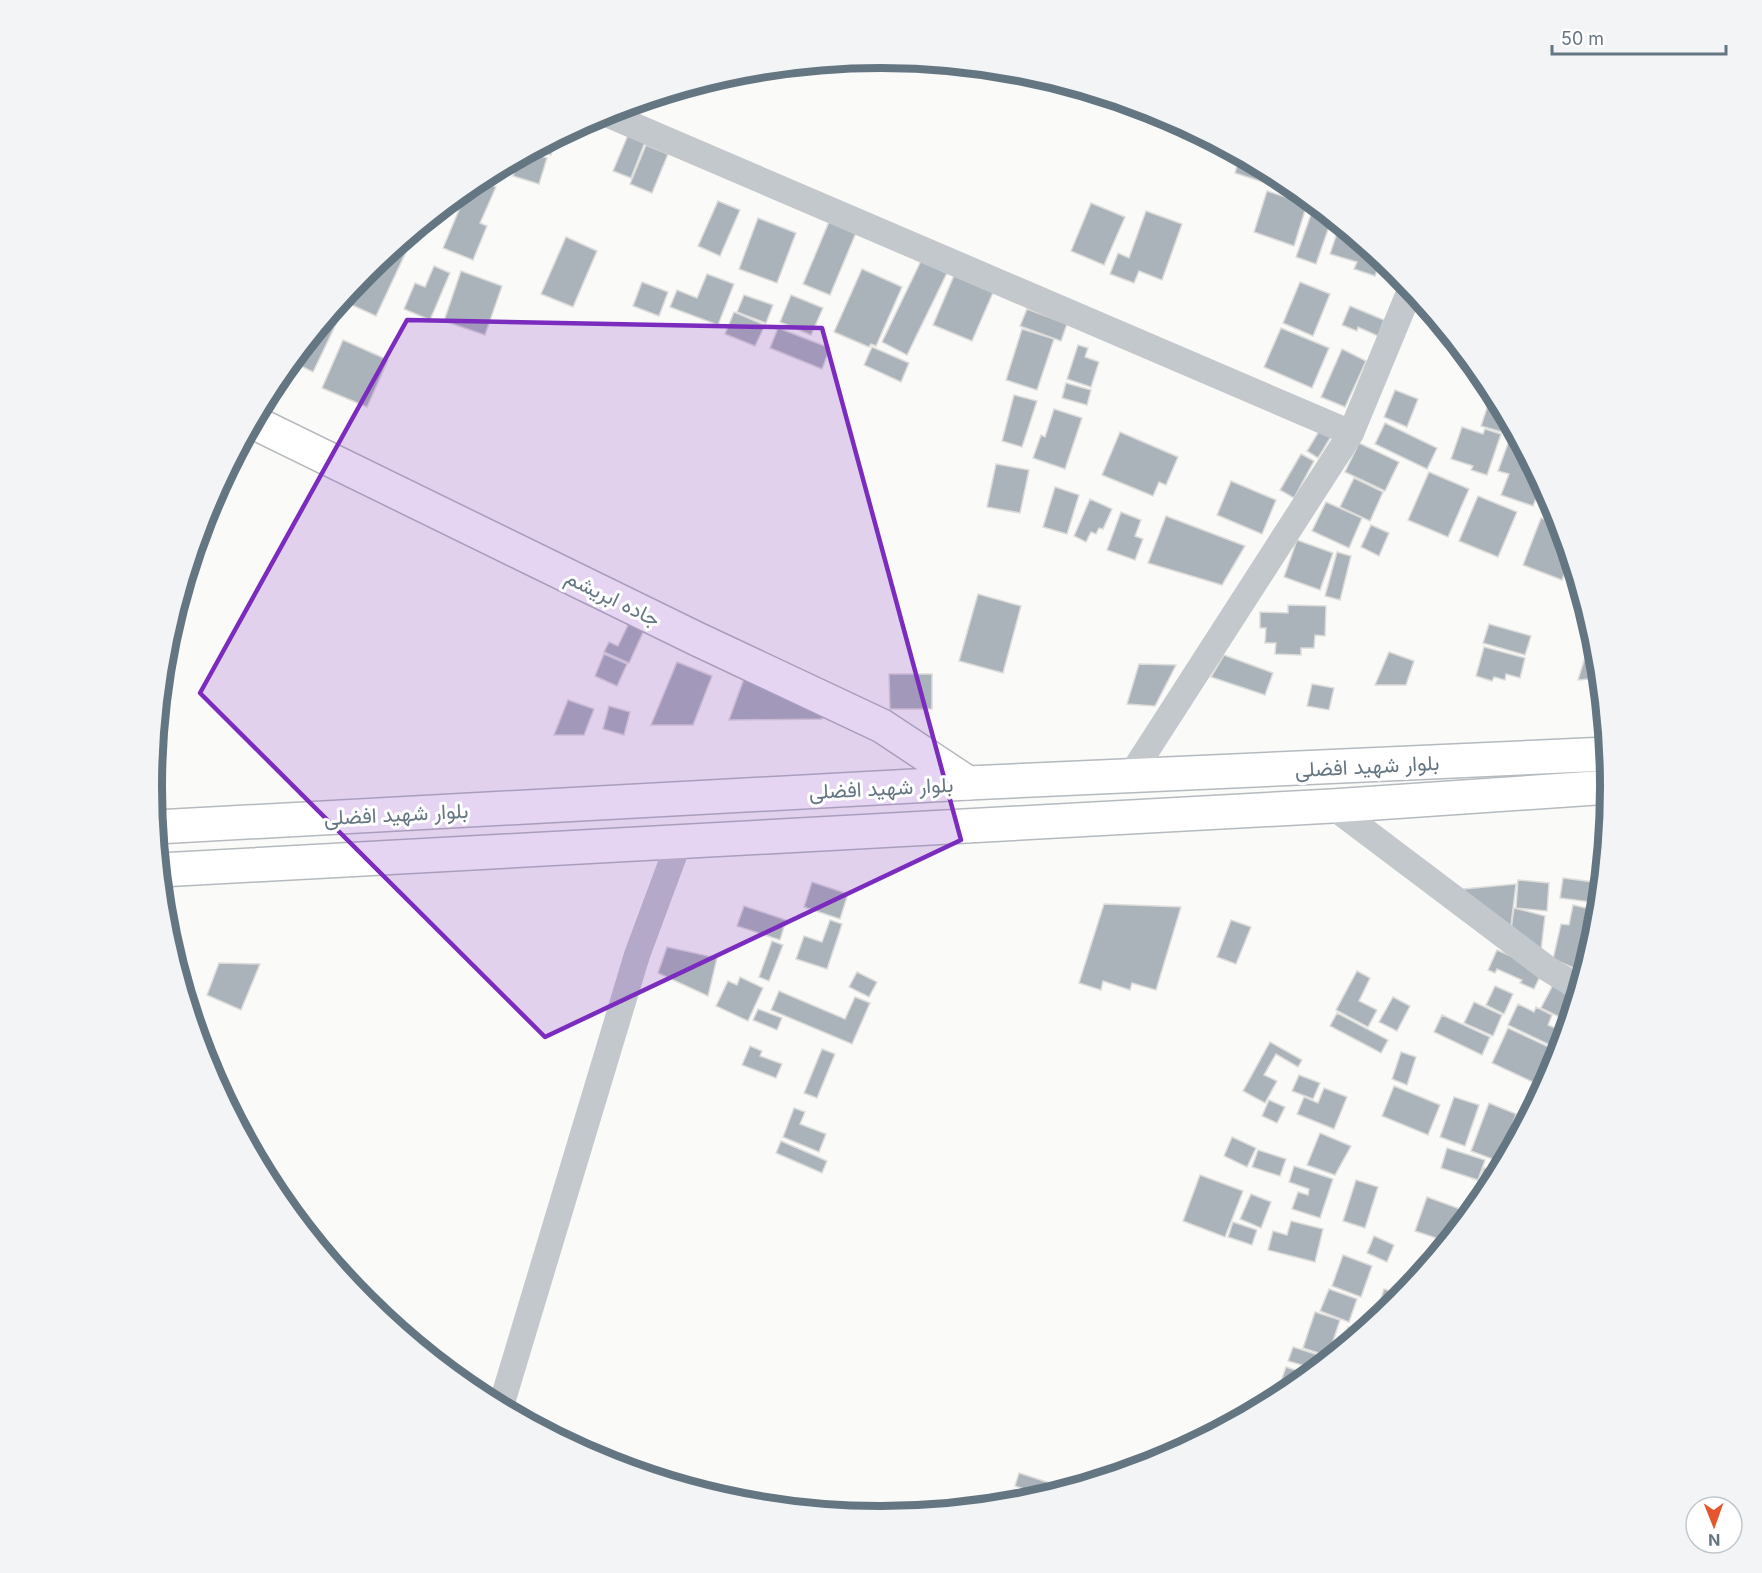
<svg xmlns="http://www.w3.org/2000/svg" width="1762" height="1573" font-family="Inter,Vazirmatn,sans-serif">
  <rect width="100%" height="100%" fill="#fafaf8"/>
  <!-- building -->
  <g fill="#aab3b9" stroke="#dcdcda" stroke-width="1.5">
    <polygon points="628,135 645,142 631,178 613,171"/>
    <polygon points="557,137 551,155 533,149"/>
    <polygon points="646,145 668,154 652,193 630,184"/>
    <polygon points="529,152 547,158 539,184 513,176 520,156"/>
    <polygon points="1240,155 1270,171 1266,183 1235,173"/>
    <polygon points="498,168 494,179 484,176"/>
    <polygon points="477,179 496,187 480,223 487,226 473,260 443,248 470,184"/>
    <polygon points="1267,191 1307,204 1294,246 1254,232"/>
    <polygon points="718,201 740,210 720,256 698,246"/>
    <polygon points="1091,203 1125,217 1104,265 1071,251"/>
    <polygon points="1315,203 1332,218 1316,264 1296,257"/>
    <polygon points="1146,211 1182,224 1162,280 1139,271 1134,283 1110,274 1118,253 1129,258"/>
    <polygon points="831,217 858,228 830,295 803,284"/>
    <polygon points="758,218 796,233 777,283 739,269"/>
    <polygon points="1340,224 1381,258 1375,276 1354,269 1357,262 1330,254"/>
    <polygon points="566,237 597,251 573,307 541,294"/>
    <polygon points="395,247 406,252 376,316 341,300 365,270"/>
    <polygon points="921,261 947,273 907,355 882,342"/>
    <polygon points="434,266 450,273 430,320 404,309 415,283 425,287"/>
    <polygon points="862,269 902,287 876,346 871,344 869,347 834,332"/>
    <polygon points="461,271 502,286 485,335 444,321"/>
    <polygon points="956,271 995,288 972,341 933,325"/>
    <polygon points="707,274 734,284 718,325 670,307 677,290 697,298"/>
    <polygon points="642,282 668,292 659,316 633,306"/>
    <polygon points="1300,282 1330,294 1313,336 1283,323"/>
    <polygon points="744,295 773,305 766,323 737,312"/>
    <polygon points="791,295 823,308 811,335 780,322"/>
    <polygon points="1350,306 1384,320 1378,336 1358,327 1357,331 1342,325"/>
    <polygon points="1027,309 1067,324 1061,341 1020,326"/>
    <polygon points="734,312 765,325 755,346 725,334"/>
    <polygon points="325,319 336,324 313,372 291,361"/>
    <polygon points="778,328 830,348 822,369 770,348"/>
    <polygon points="1281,328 1329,348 1312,388 1264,367"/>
    <polygon points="1022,329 1054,339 1037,390 1006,380"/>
    <polygon points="343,340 388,360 367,407 322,388"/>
    <polygon points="1078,345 1088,348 1085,357 1099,362 1091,387 1067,379"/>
    <polygon points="872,347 909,363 901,382 864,365"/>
    <polygon points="1342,349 1366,361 1345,407 1321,397"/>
    <polygon points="1066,383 1091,390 1087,405 1062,398"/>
    <polygon points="1395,390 1418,399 1407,427 1384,417"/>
    <polygon points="1014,395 1037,401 1022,447 1002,441"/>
    <polygon points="1490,399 1498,402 1507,417 1502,432 1481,426"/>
    <polygon points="1054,409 1082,418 1065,469 1033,458 1041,435 1045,437"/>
    <polygon points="1385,423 1437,448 1427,469 1375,444"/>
    <polygon points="1462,427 1483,434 1485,429 1501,434 1487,475 1471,470 1473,466 1451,459"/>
    <polygon points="1321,428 1332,435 1318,458 1307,451"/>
    <polygon points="1120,432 1178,457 1166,485 1159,482 1153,496 1102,475"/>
    <polygon points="1511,435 1518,438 1542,483 1533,506 1501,495 1509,474 1498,471"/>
    <polygon points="1359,443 1399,462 1385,491 1345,472"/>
    <polygon points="1301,454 1314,461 1294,498 1280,490"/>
    <polygon points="996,464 1029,470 1020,513 987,507"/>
    <polygon points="1429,472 1469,489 1448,537 1408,520"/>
    <polygon points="1354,478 1383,492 1370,521 1340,507"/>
    <polygon points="1231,481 1276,500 1262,534 1217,515"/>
    <polygon points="1055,487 1079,495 1067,534 1043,527"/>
    <polygon points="1478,496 1517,512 1498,557 1459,541"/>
    <polygon points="1090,499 1112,509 1103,529 1099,528 1096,534 1091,532 1086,542 1074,536"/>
    <polygon points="1326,502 1362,518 1349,548 1312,531"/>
    <polygon points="1121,512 1141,520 1135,536 1143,539 1135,560 1107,550"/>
    <polygon points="1166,516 1245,546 1222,585 1148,563"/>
    <polygon points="1541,518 1560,525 1570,558 1562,580 1523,565"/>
    <polygon points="1371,525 1389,533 1379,556 1361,547"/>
    <polygon points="1297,540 1333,553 1320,590 1284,577"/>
    <polygon points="1337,552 1351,556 1340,600 1325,596"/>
    <polygon points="181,594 189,597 179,630 171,627"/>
    <polygon points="978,594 1021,606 1003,673 959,661"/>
    <polygon points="1288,605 1326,606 1325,636 1315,635 1314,648 1301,648 1301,655 1275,654 1276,643 1265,643 1266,628 1260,628 1260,612 1288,613"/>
    <polygon points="629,623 644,630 629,663 604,652 609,642 618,646"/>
    <polygon points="1489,624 1531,636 1525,655 1483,643"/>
    <polygon points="1484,647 1525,658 1520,678 1506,674 1505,680 1494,677 1492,681 1476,676"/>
    <polygon points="1588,648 1597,651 1600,678 1578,680"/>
    <polygon points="1389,652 1414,661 1406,685 1375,685"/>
    <polygon points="604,654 627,664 617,686 595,676"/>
    <polygon points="1224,655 1273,673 1265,695 1211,677"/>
    <polygon points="677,662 712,676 693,725 651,725"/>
    <polygon points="1139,664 1176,665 1155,706 1127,704"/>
    <polygon points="746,673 827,707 822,719 729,720"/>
    <polygon points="889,674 932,674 932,709 890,709"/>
    <polygon points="1312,684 1334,688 1329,710 1307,706"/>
    <polygon points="568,700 594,709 584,735 554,735"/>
    <polygon points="609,706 630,712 624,735 603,729"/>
    <polygon points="1563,878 1593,882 1591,902 1560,898"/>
    <polygon points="1518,880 1549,883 1547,911 1516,908"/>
    <polygon points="812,882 848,894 840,919 804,907"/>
    <polygon points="1516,884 1510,933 1465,903 1464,889"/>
    <polygon points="1104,904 1181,907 1156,990 1132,983 1130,990 1103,981 1101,990 1079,983"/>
    <polygon points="1573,905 1595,910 1583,972 1553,959 1561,924 1569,925"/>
    <polygon points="744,906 786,920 780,940 737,926"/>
    <polygon points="1514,908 1545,916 1541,950 1510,937"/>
    <polygon points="830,920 842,924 827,969 796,959 804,936 822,942"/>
    <polygon points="1231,920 1251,927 1236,964 1217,957"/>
    <polygon points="772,941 783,945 769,981 759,977"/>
    <polygon points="667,947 717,958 708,996 658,973"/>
    <polygon points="1497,950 1543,970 1534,989 1520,983 1522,980 1497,969 1495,973 1488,970"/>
    <polygon points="219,963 260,964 241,1010 207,995"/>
    <polygon points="1357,971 1370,978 1359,1001 1377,1010 1368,1027 1336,1010"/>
    <polygon points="857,972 877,982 869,997 849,987"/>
    <polygon points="740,977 763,988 748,1021 716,1006 728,981 737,985"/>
    <polygon points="1555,981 1577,992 1568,1021 1541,1008"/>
    <polygon points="1495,986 1513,994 1504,1014 1486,1005"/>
    <polygon points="779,991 845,1019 855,997 870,1003 852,1044 771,1010"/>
    <polygon points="1393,997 1410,1006 1397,1031 1379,1022"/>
    <polygon points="1474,1002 1502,1015 1493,1036 1464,1023"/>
    <polygon points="1518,1004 1534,1012 1536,1007 1552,1015 1548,1025 1560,1030 1552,1046 1508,1025"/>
    <polygon points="758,1009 782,1018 777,1030 753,1020"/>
    <polygon points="1337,1013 1388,1040 1381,1053 1330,1026"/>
    <polygon points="1442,1015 1490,1037 1482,1055 1434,1032"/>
    <polygon points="1508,1028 1553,1049 1537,1084 1492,1063"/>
    <polygon points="1270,1042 1302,1060 1298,1067 1276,1054 1264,1075 1277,1081 1265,1103 1243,1091"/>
    <polygon points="750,1046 762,1051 760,1056 782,1064 776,1078 742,1065"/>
    <polygon points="822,1049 835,1054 817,1098 804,1093"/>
    <polygon points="1401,1052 1416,1057 1407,1085 1392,1079"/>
    <polygon points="1299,1075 1320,1083 1313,1099 1292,1091"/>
    <polygon points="1394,1086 1440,1105 1428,1135 1382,1116"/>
    <polygon points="1324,1088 1347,1097 1334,1129 1297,1114 1304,1097 1318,1103"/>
    <polygon points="1454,1097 1479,1105 1465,1146 1440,1137"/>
    <polygon points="1269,1100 1285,1107 1277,1123 1262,1116"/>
    <polygon points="1489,1103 1516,1114 1509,1134 1517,1137 1503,1163 1471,1151"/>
    <polygon points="794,1108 805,1112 800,1124 826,1134 819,1152 783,1137"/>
    <polygon points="1320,1133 1351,1146 1335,1175 1307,1165"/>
    <polygon points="1232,1137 1256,1148 1247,1167 1224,1156"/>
    <polygon points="781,1141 827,1161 822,1173 776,1153"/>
    <polygon points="1447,1148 1485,1160 1478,1180 1441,1168"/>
    <polygon points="1258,1150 1286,1159 1280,1176 1252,1167"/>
    <polygon points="1294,1166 1333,1179 1320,1218 1292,1209 1298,1192 1308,1195 1309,1189 1289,1182"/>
    <polygon points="1484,1168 1498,1173 1490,1187 1479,1183"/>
    <polygon points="1200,1175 1243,1191 1225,1237 1183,1221"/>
    <polygon points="1356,1180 1378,1187 1365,1228 1343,1221"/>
    <polygon points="1251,1194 1271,1202 1261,1228 1240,1219"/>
    <polygon points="1427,1197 1471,1213 1426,1267 1436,1238 1415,1231"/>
    <polygon points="1291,1221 1323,1229 1315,1262 1268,1250 1273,1231 1287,1235"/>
    <polygon points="1233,1222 1257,1230 1252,1245 1228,1237"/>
    <polygon points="1374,1236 1394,1245 1387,1262 1367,1253"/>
    <polygon points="1343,1255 1372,1266 1361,1297 1332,1286"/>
    <polygon points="1329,1289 1357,1299 1349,1322 1320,1311"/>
    <polygon points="1384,1289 1403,1295 1374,1321"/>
    <polygon points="1315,1312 1340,1320 1328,1356 1303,1348"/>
    <polygon points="1348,1327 1362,1331 1343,1347"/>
    <polygon points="1293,1347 1325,1357 1323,1363 1316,1369 1288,1361"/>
    <polygon points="1286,1367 1298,1371 1289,1391 1279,1387"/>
    <polygon points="1019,1473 1050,1483 1046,1495 1034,1499 1036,1493 1015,1486"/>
  </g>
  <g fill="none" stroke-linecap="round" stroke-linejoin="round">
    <!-- major casing -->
    <g stroke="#b5babe" stroke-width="36">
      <g id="major">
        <polyline points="253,422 697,639 882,726 968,783"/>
        <polyline points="156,827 968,783 1607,754"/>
        <polyline points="160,870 1332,806 1610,787"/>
      </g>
    </g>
    <!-- minor -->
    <g stroke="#c3c8cc" stroke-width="26">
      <polyline points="602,112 1351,433"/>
      <polyline points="1129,778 1351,433 1411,288"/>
      <polyline points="1332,806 1548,969 1579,988"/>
      <polyline points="501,1406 637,955 679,842"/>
    </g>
    <!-- major -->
    <use href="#major" stroke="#fff" stroke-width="33"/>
  </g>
  <!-- marked area -->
  <path fill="#7b2cbf" fill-opacity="0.2" stroke="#7b2cbf" stroke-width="4.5" stroke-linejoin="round" d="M407,320L822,328L961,840L545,1037L200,693Z"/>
  <g text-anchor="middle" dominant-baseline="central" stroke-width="6" stroke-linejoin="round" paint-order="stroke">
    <!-- street labels -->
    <g font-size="21" fill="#657683" stroke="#fff">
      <text transform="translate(613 598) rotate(26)">جاده ابریشم</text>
      <text transform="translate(1367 766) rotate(-3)">بلوار شهید افضلی</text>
      <text transform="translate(881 788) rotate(-3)">بلوار شهید افضلی</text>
      <text transform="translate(396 814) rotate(-3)">بلوار شهید افضلی</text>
    </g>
  </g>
  <!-- crop -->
  <path d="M0 0H1762V1573H0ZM162 787a719 719 0 1 1 1438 0a719 719 0 1 1-1438 0Z" fill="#f3f4f5" fill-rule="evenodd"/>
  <path fill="none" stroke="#657683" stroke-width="8" d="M162 787a719 719 0 1 1 1438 0a719 719 0 1 1-1438 0Z"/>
  <!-- north arrow -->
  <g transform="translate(1714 1525) rotate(179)"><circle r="28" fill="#ffffff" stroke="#c1c8cd" stroke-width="1.5"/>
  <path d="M0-4.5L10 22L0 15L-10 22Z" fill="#e4572e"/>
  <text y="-9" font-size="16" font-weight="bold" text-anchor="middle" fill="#657683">N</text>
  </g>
  <!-- scale -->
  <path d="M1552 45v9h174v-9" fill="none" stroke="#657683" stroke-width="3"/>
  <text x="1561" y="45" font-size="18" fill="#657683" stroke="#ffffff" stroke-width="4.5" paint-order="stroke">50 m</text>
</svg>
